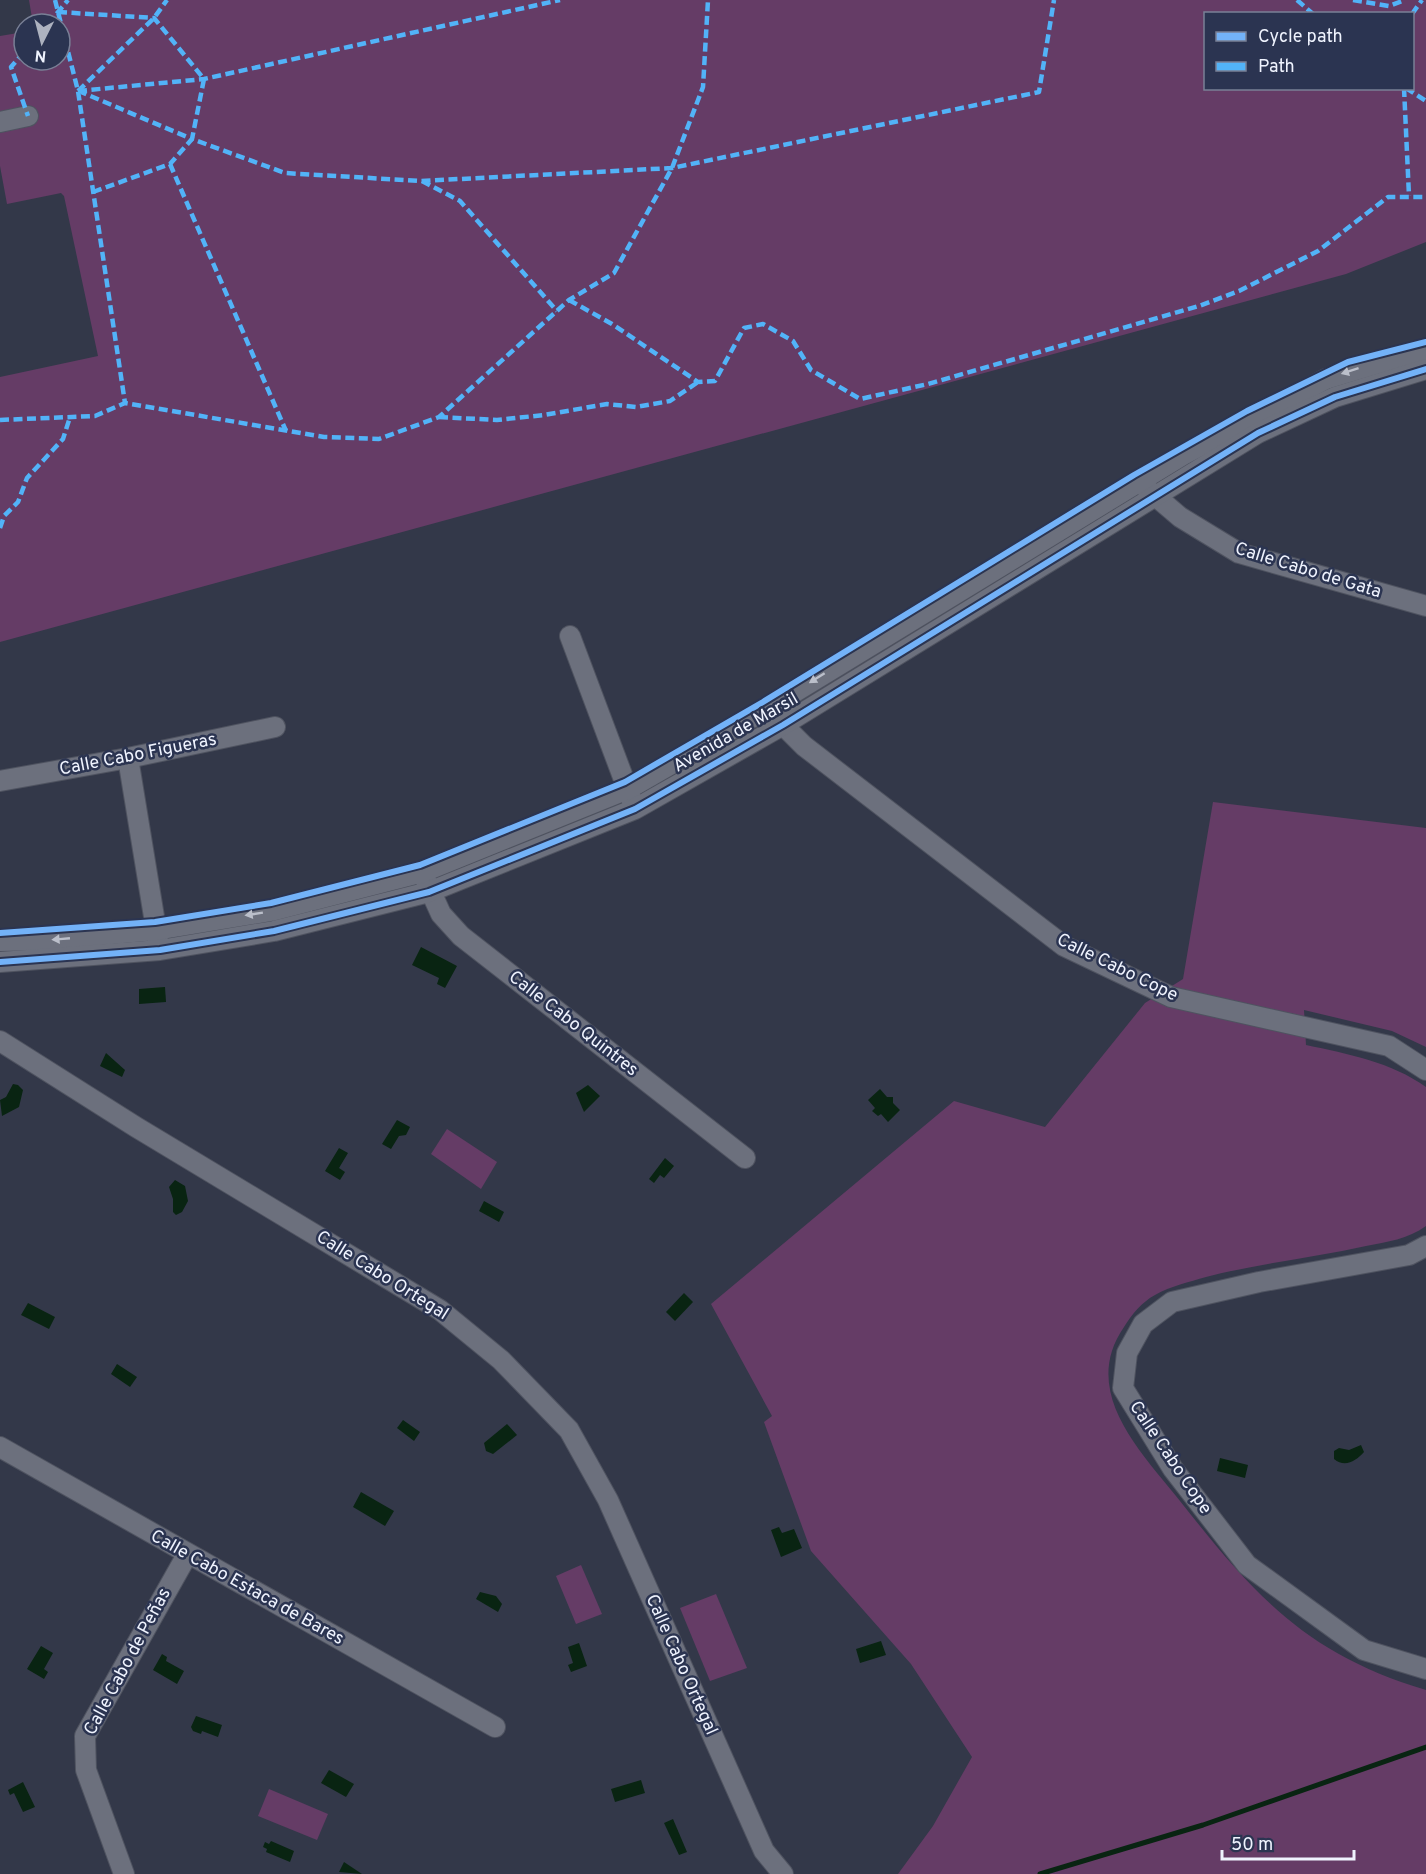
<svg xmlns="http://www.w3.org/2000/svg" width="1426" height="1874" font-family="Overpass,sans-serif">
  <rect width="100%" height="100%" fill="#333849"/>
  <!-- green -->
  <g fill="#653c66" fill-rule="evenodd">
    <path d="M29,0H1426V242L1346,274L0,642V377L98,356L64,196L61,193L7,204L0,166V36L24,32V60H60V24H33ZM1206,14H1412V88H1206Z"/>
    <path d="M1213,802L1426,828V1047L1392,1031L1304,1010L1306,1045C1348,1054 1391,1062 1426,1087V1226C1408,1239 1387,1242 1366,1246C1313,1258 1259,1263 1206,1277C1189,1282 1171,1286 1155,1295C1142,1302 1132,1314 1124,1327C1079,1392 1142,1453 1180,1501C1255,1596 1306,1654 1426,1690V1874H898L933,1826L972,1757L911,1664L811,1551L764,1422L772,1416L711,1304L954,1101L1045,1127L1145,1003L1183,979Z"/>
    <polygon points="447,1129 497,1162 481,1189 431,1154"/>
    <polygon points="581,1565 602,1614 576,1624 556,1576"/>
    <polygon points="716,1594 747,1668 710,1681 680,1608"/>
    <polygon points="269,1789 328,1814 317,1840 258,1816"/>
  </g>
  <!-- water -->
  <g fill="#092412">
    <polygon points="421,947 457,966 445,988 437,984 439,978 412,965"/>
    <polygon points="165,987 166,1002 139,1004 139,989"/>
    <polygon points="106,1053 125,1070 122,1077 100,1066"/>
    <polygon points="13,1084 18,1085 23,1090 19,1107 2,1116 0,1100 6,1097"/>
    <polygon points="588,1085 600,1096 584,1112 576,1093"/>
    <polygon points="880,1089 887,1097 893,1097 893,1103 900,1110 888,1122 881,1114 878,1116 872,1111 875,1108 868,1100"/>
    <polygon points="397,1120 410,1127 406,1135 399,1136 391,1149 382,1144"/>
    <polygon points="339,1148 348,1153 339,1168 345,1172 340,1180 325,1171"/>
    <polygon points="665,1158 674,1166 664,1178 660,1175 654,1183 649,1179"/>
    <polygon points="175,1180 185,1186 188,1201 182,1212 176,1215 173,1212 173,1199 169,1187"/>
    <polygon points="484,1201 504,1212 499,1222 479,1211"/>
    <polygon points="684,1293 693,1302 675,1321 666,1312"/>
    <polygon points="28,1303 55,1317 49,1329 21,1315"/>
    <polygon points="117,1364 137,1377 130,1387 111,1374"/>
    <polygon points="403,1420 420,1432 414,1441 397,1428"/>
    <polygon points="507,1424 517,1435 493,1454 486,1451 484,1443"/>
    <path d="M1361,1445L1364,1452C1356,1461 1345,1468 1334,1459V1451L1339,1448L1349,1450Z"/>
    <polygon points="1220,1458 1248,1465 1245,1478 1217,1471"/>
    <polygon points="361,1492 394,1511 385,1526 353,1507"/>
    <polygon points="779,1527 782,1533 794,1529 802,1548 781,1557 771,1530"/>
    <polygon points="480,1592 496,1596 502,1604 498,1612 476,1599"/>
    <polygon points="881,1641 886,1655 860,1663 856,1649"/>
    <polygon points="579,1643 587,1666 571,1672 568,1665 573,1663 568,1647"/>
    <polygon points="41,1646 53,1653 44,1669 48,1672 44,1679 27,1669"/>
    <polygon points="162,1654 167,1657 166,1661 184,1671 177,1684 153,1670"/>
    <polygon points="196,1716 222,1725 218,1737 202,1731 201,1734 193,1731 191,1727"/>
    <polygon points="329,1770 354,1784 346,1797 321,1783"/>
    <polygon points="641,1780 645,1793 615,1802 611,1789"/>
    <polygon points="23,1782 35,1807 23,1812 14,1793 10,1795 8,1790"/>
    <polygon points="673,1819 687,1852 679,1855 664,1823"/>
    <polygon points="271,1841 294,1851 290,1862 266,1852 267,1849 263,1847 265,1842 269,1844"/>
    <polygon points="344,1862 362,1874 339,1872"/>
  </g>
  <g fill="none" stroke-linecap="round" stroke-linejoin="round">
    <!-- stream -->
    <polyline stroke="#092412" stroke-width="5" points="1040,1874 1203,1825 1426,1747"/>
    <!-- minor casing -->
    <g stroke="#4f5360" stroke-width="22">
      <g id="minor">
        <polyline points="0,122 28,116"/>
        <polyline points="1145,487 1180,517 1239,553 1426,606"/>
        <polyline points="570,636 632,801"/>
        <polyline points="774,716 804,746 1064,946 1171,997 1389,1046 1426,1070"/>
        <polyline points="128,758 158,941"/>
        <polyline points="0,781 128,758 275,727"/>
        <polyline points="426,881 441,914 461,936 745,1158"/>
        <polyline points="0,941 44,940 156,930 271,911 423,872 628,789 767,709 1183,455 1326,379 1426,349"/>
        <polyline points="0,962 160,950 274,931 429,892 635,809 783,725 1258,433 1335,397 1426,369"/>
        <polyline points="0,1041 136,1127 440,1310 501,1360 569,1430 608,1500 764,1851 783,1874"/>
        <polyline points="1426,1246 1409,1255 1259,1282 1172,1302 1143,1324 1127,1353 1123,1388 1173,1469 1247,1565 1364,1650 1426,1669"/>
        <polyline points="0,1447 495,1727"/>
        <polyline points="124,1874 86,1770 85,1736 187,1555"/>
      </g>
    </g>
    <!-- minor -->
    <use href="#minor" stroke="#6c707d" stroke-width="20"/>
    <!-- quiet -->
    <g stroke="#52b3f8" stroke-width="4.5" stroke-dasharray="9 4.5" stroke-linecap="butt">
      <polyline points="55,0 78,91 125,403"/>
      <polyline points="1297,0 1313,14"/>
      <polyline points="1353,0 1389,6 1405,0"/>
      <polyline points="58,12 154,18 204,79 192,139 81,92"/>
      <polyline points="1412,14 1422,0"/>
      <polyline points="48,24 68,0"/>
      <polyline points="24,52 11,67 28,116"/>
      <polyline points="1404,88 1409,196"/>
      <polyline points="1406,88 1426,101"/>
      <polyline points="78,91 204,79 560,0"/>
      <polyline points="78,91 154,18 167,0"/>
      <polyline points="170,164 286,431"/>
      <polyline points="422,181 460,201 557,311"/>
      <polyline points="93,192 170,164 192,139 285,173 421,181 672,168 1039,92 1054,0"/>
      <polyline points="569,300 612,324 698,382 715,381 744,328 763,324 793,341 811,370 860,399 928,384 1199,306 1239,291 1318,251 1388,197 1426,197"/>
      <polyline points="439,417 497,420 544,415 607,404 636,407 670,401 698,382"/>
      <polyline points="0,420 95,416 125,403 324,437 379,439 439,417 569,300 614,273 672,168 703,87 708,0"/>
      <polyline points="0,528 4,516 18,502 27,478 63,439 70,417"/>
    </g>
    <!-- cycleway casing -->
    <g stroke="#2b3451" stroke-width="10">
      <g id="cycleway">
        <polyline points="0,933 155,922 271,903 420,865 625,782 763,702 1134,475 1247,411 1348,362 1426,342"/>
        <polyline points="0,962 160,950 274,931 429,892 635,809 783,725 1258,433 1335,397 1426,369"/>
      </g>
    </g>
    <!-- cycleway -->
    <use href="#cycleway" stroke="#73b2f8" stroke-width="6"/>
  </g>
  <!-- one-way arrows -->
  <defs><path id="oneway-solid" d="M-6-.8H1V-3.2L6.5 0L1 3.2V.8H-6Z" transform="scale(1.5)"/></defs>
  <g fill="#bbbfca">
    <use href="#oneway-solid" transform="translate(1350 371) rotate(162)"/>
    <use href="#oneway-solid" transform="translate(817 678) rotate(148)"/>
    <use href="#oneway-solid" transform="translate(254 914) rotate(171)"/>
    <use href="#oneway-solid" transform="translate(61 939) rotate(175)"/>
  </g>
  <g text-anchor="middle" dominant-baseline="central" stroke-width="5" stroke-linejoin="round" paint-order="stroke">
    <!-- street labels -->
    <g font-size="18" fill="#eff3fe" stroke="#2b3451">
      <text transform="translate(1308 571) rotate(17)">Calle Cabo de Gata</text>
      <text transform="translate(736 733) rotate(-30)">Avenida de Marsil</text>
      <text transform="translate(138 755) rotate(-11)">Calle Cabo Figueras</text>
      <text transform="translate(1117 968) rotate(26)">Calle Cabo Cope</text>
      <text transform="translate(573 1024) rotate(38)">Calle Cabo Quintres</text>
      <text transform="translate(382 1276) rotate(32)">Calle Cabo Ortegal</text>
      <text transform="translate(1170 1458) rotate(56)">Calle Cabo Cope</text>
      <text transform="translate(247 1588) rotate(29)">Calle Cabo Estaca de Bares</text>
      <text transform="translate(128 1662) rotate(-62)">Calle Cabo de Peñas</text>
      <text transform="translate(681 1665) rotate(66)">Calle Cabo Ortegal</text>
    </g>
  </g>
  <!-- legend -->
  <rect x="1204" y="12" width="210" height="78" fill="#2b3451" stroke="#798096" stroke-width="1.5"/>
  <rect x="1216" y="32" width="30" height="9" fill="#73b2f8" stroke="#798096" stroke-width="1.5"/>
  <text x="1258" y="42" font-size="18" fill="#eff3fe">Cycle path</text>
  <rect x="1216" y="62" width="30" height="9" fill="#52b3f8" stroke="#798096" stroke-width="1.5"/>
  <text x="1258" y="72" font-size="18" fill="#eff3fe">Path</text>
  <!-- north arrow -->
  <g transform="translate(42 42) rotate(186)"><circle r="28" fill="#2b3451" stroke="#798096" stroke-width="1.5"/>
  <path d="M0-4.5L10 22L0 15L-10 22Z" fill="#adb2bf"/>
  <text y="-9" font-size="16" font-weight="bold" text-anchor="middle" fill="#eff3fe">N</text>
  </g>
  <!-- scale -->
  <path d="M1222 1850v9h132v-9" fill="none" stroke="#eff3fe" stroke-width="3"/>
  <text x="1231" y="1850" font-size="18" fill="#eff3fe" stroke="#2b3451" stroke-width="4.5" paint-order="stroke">50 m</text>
</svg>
